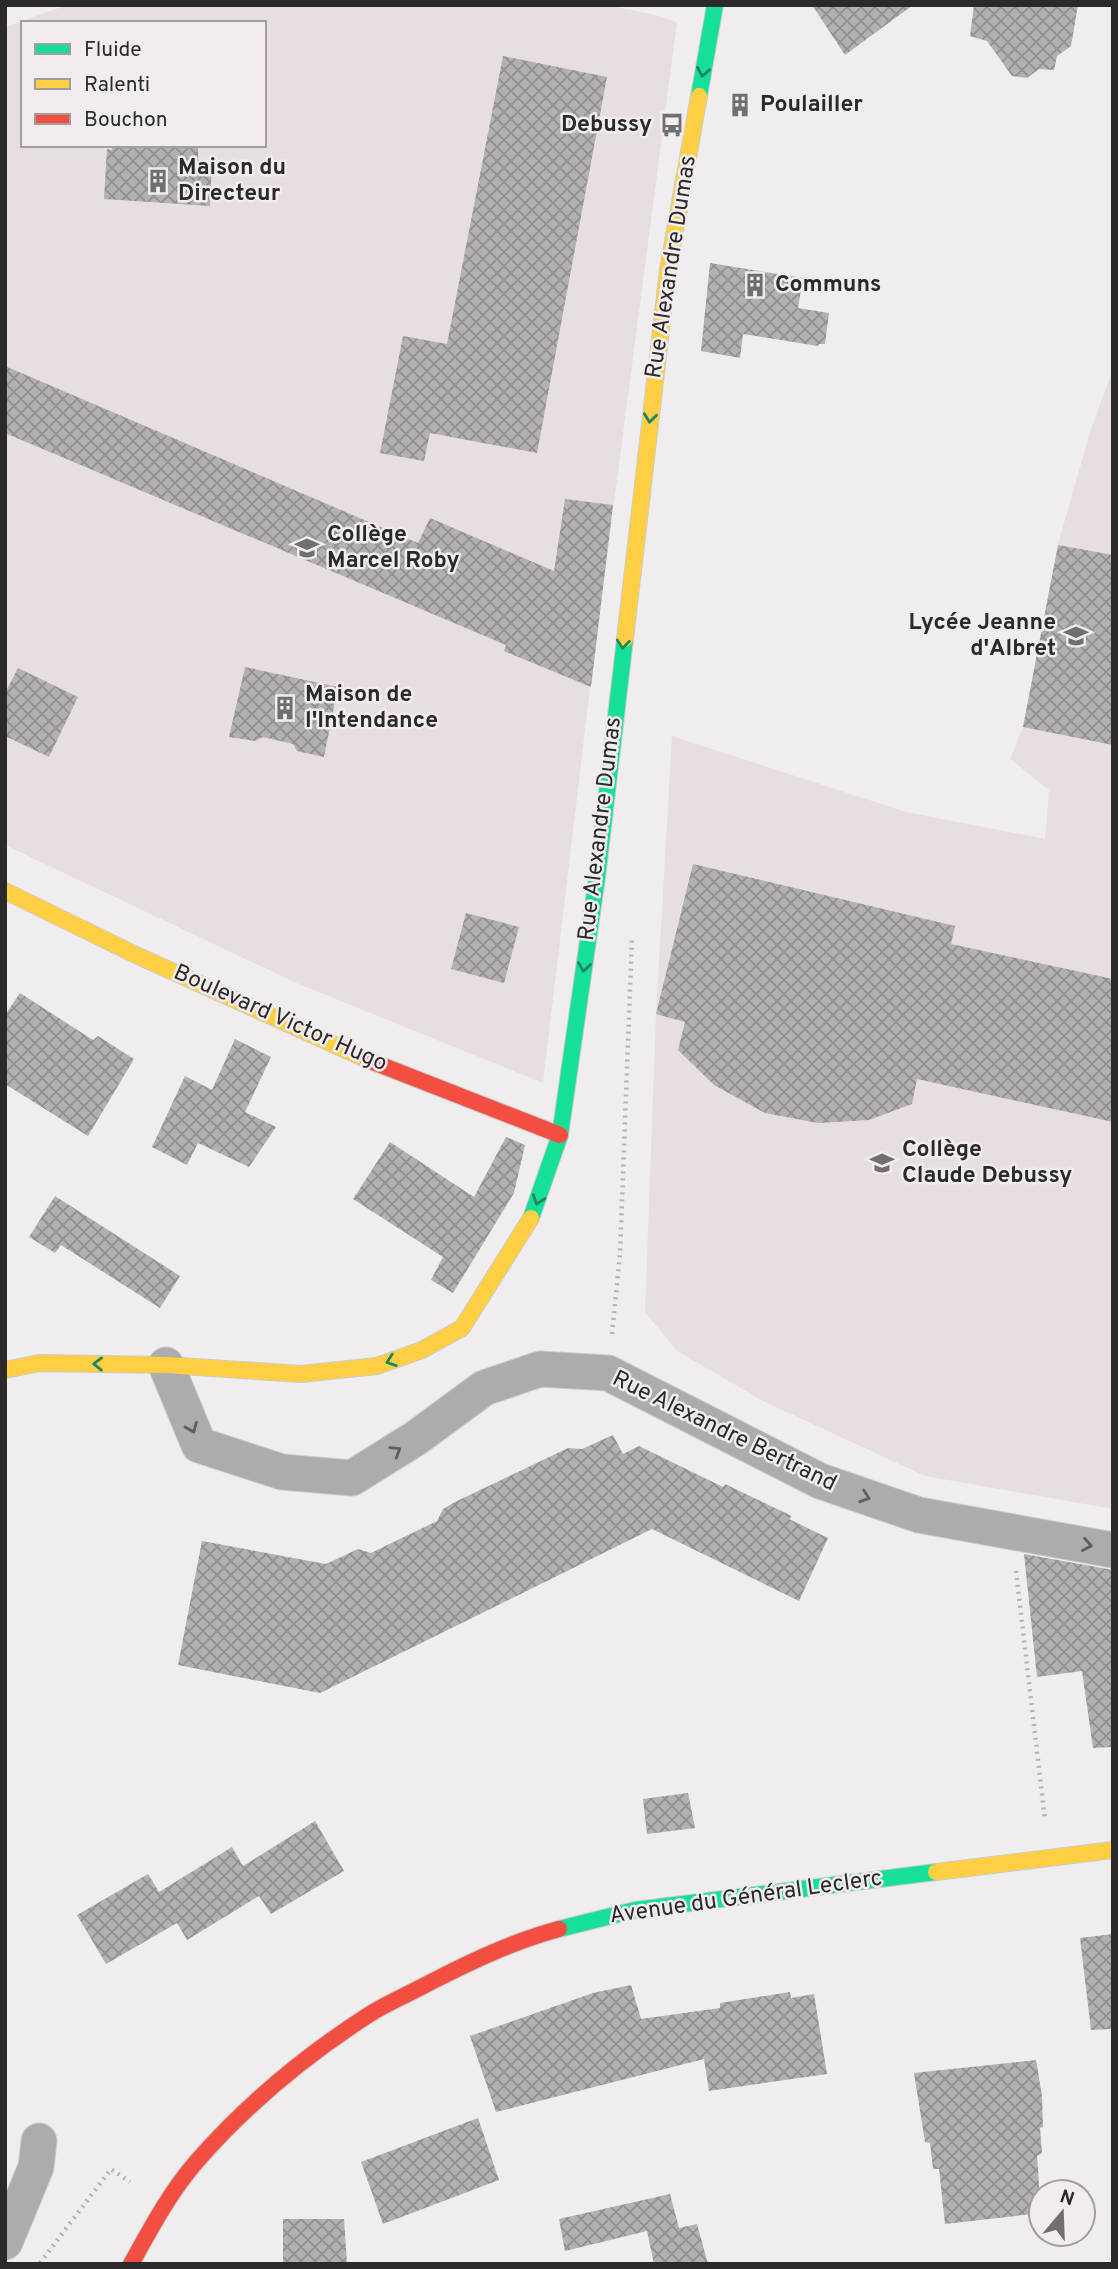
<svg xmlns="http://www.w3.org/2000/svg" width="1118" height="2269" font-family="Overpass,sans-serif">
  <defs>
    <pattern id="building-cross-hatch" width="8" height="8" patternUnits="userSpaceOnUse" patternTransform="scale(1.75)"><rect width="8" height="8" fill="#b2b0b1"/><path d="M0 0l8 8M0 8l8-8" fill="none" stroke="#918f90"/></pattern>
  </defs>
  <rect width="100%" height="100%" fill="#f0edee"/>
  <!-- built -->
  <g fill="#e7dee2" fill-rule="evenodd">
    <path d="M67,5H605L652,14L677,22L593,663L543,1083L294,982L5,845V27ZM23,23H264V145H23Z"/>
    <polygon points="1113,369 1113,1509 925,1476 765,1402 677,1351 645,1312 656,1014 672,736 906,812 1045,839 1049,790 1010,759 1023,727 1058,544 1091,429"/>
  </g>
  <!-- building -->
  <g fill="url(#building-cross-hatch)">
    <polygon points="812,5 913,5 845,55"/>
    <polygon points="974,5 1078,5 1071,46 1057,56 1054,70 1039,69 1027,78 1012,76 987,41 970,36"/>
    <polygon points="503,56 607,77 537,453 430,433 424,461 380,453 403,336 447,344"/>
    <polygon points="112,145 198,145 198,160 212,162 210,206 104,199 107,149 112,150"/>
    <polygon points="710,263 803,278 798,308 829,313 825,344 819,344 818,346 743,334 740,358 701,351"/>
    <polygon points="5,366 418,543 430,518 554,571 565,499 613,505 591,687 504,651 506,645 5,433"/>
    <polygon points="1058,545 1113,555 1113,745 1023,727"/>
    <polygon points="245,667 338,687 324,757 297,751 293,744 263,737 255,741 229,737"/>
    <polygon points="18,668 78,697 49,757 5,736 5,693"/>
    <polygon points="693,864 955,926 951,944 1113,979 1113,1122 917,1079 912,1104 869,1120 818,1123 765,1113 714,1085 678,1050 685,1022 656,1014"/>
    <polygon points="466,913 519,927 504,983 451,969"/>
    <polygon points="20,993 93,1040 98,1036 134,1059 88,1136 5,1084 5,1015"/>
    <polygon points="235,1039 271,1057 245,1112 276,1127 249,1167 198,1143 187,1165 152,1147 185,1076 212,1090"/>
    <polygon points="506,1137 525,1145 514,1193 453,1293 431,1280 443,1257 353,1199 390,1142 474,1197"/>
    <polygon points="55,1196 180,1276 160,1308 61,1245 55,1253 29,1237"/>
    <polygon points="613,1435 623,1454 639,1446 723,1487 725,1484 792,1516 789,1519 828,1538 799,1601 652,1529 320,1693 178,1665 202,1541 326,1564 358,1549 371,1553 437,1521 443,1509 455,1502 568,1448 582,1449"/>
    <polygon points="1024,1554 1113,1570 1113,1747 1093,1748 1082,1671 1037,1677"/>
    <polygon points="688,1793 695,1828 647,1834 643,1799"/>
    <polygon points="315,1821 344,1871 271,1914 259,1896 187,1940 177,1923 106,1964 77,1915 148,1874 159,1892 232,1847 243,1866"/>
    <polygon points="1113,1934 1113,2029 1091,2030 1080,1938"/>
    <polygon points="631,1985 641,2019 720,2008 720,2003 790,1992 791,1998 814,1994 827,2074 709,2091 704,2059 496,2112 470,2036 593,1993"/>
    <polygon points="1036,2060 1042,2096 1043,2127 1040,2128 1042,2153 1037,2156 1041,2213 945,2224 939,2169 933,2169 930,2143 925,2142 914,2073"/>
    <polygon points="478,2118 499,2180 383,2224 361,2162"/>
    <polygon points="670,2194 679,2228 697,2224 708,2264 654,2264 647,2231 565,2251 559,2219"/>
    <polygon points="283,2219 344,2219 347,2264 283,2264"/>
  </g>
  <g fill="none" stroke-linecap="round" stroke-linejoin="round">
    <!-- street casing -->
    <g stroke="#cccbcb" stroke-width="37">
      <g id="street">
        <polyline points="166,1365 199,1445 282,1472 352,1478 416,1438 484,1388 540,1369 608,1373 820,1481 919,1515 1113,1550"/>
        <polyline points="5,2242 36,2167 39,2141"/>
      </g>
    </g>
    <!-- fast casing -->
    <g stroke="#cccbcb" stroke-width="18">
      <g id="fast">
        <polyline points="699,96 715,5"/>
        <polyline points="531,1218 560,1135 597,878 625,639"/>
        <polyline points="559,1929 635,1910 936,1872"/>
      </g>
    </g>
    <!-- slow casing -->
    <g stroke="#cccbcb" stroke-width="18">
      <g id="slow">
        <polyline points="625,639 668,270 699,96"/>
        <polyline points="5,891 136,955 368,1060"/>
        <polyline points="5,1370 39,1363 166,1365 301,1374 377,1366 422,1350 462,1328 531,1218"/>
        <polyline points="936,1872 1113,1850"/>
      </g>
    </g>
    <!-- jam casing -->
    <g stroke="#cccbcb" stroke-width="18">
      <g id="jam">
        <polyline points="368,1060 560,1135"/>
        <path d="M131,2264C151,2228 170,2192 197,2161C247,2104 306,2055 370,2014C389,2002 411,1993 431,1982C472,1961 514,1941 559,1929"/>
      </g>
    </g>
    <!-- path -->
    <g stroke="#b4b3b3" stroke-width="4.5" stroke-dasharray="2 5" stroke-linecap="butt">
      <polyline points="612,1334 620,1254 632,937"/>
      <polyline points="1016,1571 1045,1820"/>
      <polyline points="40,2263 111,2169 130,2182"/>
    </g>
    <!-- street -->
    <use href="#street" stroke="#acacac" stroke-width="35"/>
    <!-- fast -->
    <use href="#fast" stroke="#16e098" stroke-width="16"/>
    <!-- slow -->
    <use href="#slow" stroke="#ffcf43" stroke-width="16"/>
    <!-- jam -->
    <use href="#jam" stroke="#f24e42" stroke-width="16"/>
  </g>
  <!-- one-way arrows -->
  <defs><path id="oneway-chevron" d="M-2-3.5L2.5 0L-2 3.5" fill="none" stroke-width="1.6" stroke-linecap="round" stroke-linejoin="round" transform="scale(1.75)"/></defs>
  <g stroke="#208461">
    <use href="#oneway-chevron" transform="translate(703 72) rotate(100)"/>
    <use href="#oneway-chevron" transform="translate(650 418) rotate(97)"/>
    <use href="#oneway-chevron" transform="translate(623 644) rotate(96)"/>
    <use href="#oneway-chevron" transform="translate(584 967) rotate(98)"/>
    <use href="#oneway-chevron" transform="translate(538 1200) rotate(108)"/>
    <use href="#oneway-chevron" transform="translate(391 1361) rotate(161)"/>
    <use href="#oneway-chevron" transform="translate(98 1364) rotate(-179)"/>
  </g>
  <g stroke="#5f5d5e">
    <use href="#oneway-chevron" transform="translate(192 1428) rotate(68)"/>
    <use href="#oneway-chevron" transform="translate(396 1451) rotate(-32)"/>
    <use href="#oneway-chevron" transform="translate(865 1497) rotate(19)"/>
    <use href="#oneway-chevron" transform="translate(1087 1545) rotate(10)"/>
  </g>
  <!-- icons -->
  <defs>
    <g id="building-bare" transform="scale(1.89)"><path d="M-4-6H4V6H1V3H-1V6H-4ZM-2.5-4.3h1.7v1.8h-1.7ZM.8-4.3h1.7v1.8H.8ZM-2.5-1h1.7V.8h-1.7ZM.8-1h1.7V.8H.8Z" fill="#706e6f" stroke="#f1ecee" stroke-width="2.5" paint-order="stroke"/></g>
    <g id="bus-bare" transform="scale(1.89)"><path d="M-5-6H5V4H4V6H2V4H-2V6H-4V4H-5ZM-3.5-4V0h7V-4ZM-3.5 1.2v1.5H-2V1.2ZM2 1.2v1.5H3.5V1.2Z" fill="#706e6f" stroke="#f1ecee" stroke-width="2.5" paint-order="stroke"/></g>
    <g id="school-bare" transform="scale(1.89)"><path d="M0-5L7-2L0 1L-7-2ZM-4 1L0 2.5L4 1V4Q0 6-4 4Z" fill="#706e6f" stroke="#f1ecee" stroke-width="2.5" paint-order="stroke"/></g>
  </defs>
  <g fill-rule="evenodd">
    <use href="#building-bare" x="740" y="105"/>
    <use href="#bus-bare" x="672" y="125"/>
    <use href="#building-bare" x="158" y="181"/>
    <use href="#building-bare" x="755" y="285"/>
    <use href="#school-bare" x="307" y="548"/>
    <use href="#school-bare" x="1076" y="636"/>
    <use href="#building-bare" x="285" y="708"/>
    <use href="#school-bare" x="882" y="1163"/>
  </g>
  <g text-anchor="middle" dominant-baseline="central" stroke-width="5" stroke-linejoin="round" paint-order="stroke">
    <!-- poi labels -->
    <g font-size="23" font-weight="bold" fill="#2b292a" stroke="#f1ecee" text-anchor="start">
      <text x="760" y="105">Poulailler</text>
      <text x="652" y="125" text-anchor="end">Debussy</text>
      <text x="178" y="168">Maison du<tspan x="178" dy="26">Directeur</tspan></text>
      <text x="775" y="285">Communs</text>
      <text x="327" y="535">Collège<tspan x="327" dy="26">Marcel Roby</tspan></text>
      <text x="1056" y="623" text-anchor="end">Lycée Jeanne<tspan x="1056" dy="26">d'Albret</tspan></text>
      <text x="305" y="695">Maison de<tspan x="305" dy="26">l'Intendance</tspan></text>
      <text x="902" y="1150">Collège<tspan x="902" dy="26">Claude Debussy</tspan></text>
    </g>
    <!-- street labels -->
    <g font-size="23" fill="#2b292a" stroke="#f1ecee">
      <text transform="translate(672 267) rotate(-81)">Rue Alexandre Dumas</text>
      <text transform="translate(601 829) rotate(-83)">Rue Alexandre Dumas</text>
      <text transform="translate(280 1019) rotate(24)">Boulevard Victor Hugo</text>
      <text transform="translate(724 1432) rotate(26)">Rue Alexandre Bertrand</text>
      <text transform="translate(746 1898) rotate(-8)">Avenue du Général Leclerc</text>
    </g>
  </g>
  <!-- border -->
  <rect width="1118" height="2269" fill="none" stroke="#2b292a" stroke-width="14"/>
  <!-- legend -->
  <rect x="21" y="21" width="245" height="126" fill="#f1ecee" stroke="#a29ea0" stroke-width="2"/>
  <rect x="35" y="44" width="35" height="10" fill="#16e098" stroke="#a29ea0" stroke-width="2"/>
  <text x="84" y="56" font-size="21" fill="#2b292a">Fluide</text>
  <rect x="35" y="79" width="35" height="10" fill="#ffcf43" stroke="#a29ea0" stroke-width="2"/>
  <text x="84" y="91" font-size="21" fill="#2b292a">Ralenti</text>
  <rect x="35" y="114" width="35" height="10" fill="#f24e42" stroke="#a29ea0" stroke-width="2"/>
  <text x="84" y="126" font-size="21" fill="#2b292a">Bouchon</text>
  <!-- north arrow -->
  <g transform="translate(1062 2213) rotate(19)"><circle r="33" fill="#f1ecee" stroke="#a29ea0" stroke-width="2"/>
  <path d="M0-5L12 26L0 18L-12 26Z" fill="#706e6f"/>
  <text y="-10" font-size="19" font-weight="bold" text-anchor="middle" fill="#2b292a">N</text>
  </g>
</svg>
